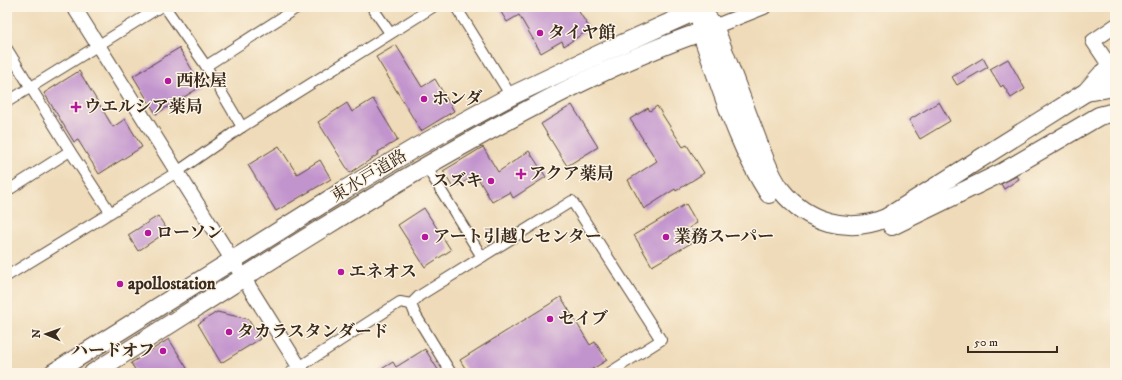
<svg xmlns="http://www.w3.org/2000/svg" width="1122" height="380" font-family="'IM FELL DW Pica','Noto Serif JP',serif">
  <rect width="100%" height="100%" fill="#fcf5e5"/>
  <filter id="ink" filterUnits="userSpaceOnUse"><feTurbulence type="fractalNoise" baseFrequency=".025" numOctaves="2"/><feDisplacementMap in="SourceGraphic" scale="8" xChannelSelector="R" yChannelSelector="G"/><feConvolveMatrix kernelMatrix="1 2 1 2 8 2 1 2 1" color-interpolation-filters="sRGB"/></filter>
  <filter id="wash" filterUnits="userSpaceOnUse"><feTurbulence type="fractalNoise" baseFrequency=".012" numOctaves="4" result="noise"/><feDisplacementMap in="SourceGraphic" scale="16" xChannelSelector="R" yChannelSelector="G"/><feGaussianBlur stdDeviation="0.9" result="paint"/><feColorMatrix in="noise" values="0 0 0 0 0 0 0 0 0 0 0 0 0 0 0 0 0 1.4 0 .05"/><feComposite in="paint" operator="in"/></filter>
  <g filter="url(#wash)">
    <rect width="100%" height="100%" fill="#efdbb9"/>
    <g id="blocks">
      <!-- building -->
      <g fill="#c294ce">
        <polygon points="498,7 576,7 590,29 564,46 562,41 541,53 519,15 507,22"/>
        <polygon points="396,45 422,87 435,79 454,111 421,131 376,57"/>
        <polygon points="179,48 202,86 156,114 133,76"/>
        <polygon points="983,58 988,67 957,85 952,77"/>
        <polygon points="1008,59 1025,89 1011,98 1003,85 1001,87 990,69"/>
        <polygon points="79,71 113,127 125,119 142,147 99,174 78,140 74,142 44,93"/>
        <polygon points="373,99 398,140 378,152 379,154 350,173 318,122 347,103 352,112"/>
        <polygon points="939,102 950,121 920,139 909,120"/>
        <polygon points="572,105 598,147 567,166 541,124"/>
        <polygon points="657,106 683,147 687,145 704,173 676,191 675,189 644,209 628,180 657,161 630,119 648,108 650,111"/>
        <polygon points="279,146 297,174 320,160 331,179 276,211 248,165"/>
        <polygon points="483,147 498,172 529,151 546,177 513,198 510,192 492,202 476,175 453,188 443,171"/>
        <polygon points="1017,176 1019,179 1004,189 1001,184"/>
        <polygon points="686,204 697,223 690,227 698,239 652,266 634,235"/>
        <polygon points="424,208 451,250 425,267 398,225"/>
        <polygon points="158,216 168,231 138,251 128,235"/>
        <polygon points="561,297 590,345 595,342 607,360 586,373 468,373 460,360"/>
        <polygon points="217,312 248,319 260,339 221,363 198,324"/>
        <polygon points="169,339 190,373 137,373 131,363"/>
        <polygon points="425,349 440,373 375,373 393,362 396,367"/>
      </g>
    </g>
  </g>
  <g filter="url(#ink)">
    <use href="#blocks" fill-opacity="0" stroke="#564535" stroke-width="1"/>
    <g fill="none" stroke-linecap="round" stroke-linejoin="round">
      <!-- street casing -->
      <g stroke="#564535" stroke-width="12">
        <g id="street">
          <polyline points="165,7 206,66 242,127"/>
          <polyline points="372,7 390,33"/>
          <polyline points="456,7 511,96"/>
          <polyline points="7,49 70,151 110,212"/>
          <polyline points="206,66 298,7"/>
          <polyline points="7,102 160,7"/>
          <polyline points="426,166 482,257"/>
          <polyline points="7,191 70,151"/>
          <polyline points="7,276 177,172 242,127 433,7"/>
          <polyline points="290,373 400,302 411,304"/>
          <polyline points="451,373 415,314 411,304 419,296 572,201 661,340 609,373"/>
        </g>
      </g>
      <!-- secondary casing -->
      <g stroke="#564535" stroke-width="16">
        <g id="secondary">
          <polyline points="74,7 303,373"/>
          <polyline points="706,30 764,7"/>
          <polyline points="1107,62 1093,41 1115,26"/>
        </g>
      </g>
      <!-- highway casing -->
      <g stroke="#564535" stroke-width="20">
        <g id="highway">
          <path d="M700,9L714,26L763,155C768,167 773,180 781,190C806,222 848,234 886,218L1086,92L1101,75L1115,65"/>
          <path d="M701,20V32C721,86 737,145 769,194"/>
          <polyline points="1086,92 1109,88 1115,85"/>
          <polyline points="892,226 1003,172 1099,116 1115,112"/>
          <polyline points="53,373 346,189 415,148 511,96 604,52 700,9"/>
          <path d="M93,373C217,295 339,214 467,143C542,101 620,60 701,32"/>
        </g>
      </g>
      <!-- street -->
      <use href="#street" stroke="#fff" stroke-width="10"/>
      <!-- secondary -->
      <use href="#secondary" stroke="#fff" stroke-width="14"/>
      <!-- highway -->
      <use href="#highway" stroke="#fff" stroke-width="18"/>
    </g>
  </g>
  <!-- markers -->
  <g fill="#b5179e" stroke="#fcf5e5" stroke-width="1.5">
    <circle cx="540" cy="33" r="4"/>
    <circle cx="168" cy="81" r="4"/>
    <circle cx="424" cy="99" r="4"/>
    <path d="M74 101h4v4h4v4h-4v4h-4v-4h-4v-4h4z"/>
    <path d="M519 168h4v4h4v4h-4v4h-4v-4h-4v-4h4z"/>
    <circle cx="491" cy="181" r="4"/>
    <circle cx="148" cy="233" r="4"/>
    <circle cx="425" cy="237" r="4"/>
    <circle cx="666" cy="237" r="4"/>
    <circle cx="341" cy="272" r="4"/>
    <circle cx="120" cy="284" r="4"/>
    <circle cx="550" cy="319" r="4"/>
    <circle cx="229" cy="332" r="4"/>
    <circle cx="163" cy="351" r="4"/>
  </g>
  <g text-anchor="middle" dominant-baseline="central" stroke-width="3" stroke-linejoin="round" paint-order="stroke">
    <!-- poi labels -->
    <g font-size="17" font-weight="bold" fill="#3b2a1e" stroke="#fcf5e5" text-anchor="start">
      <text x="548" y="33">タイヤ館</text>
      <text x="176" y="81">西松屋</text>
      <text x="432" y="99">ホンダ</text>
      <text x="84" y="107">ウエルシア薬局</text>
      <text x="529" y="174">アクア薬局</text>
      <text x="483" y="181" text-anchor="end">スズキ</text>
      <text x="156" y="233">ローソン</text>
      <text x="433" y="237">アート引越しセンター</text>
      <text x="674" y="237">業務スーパー</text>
      <text x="349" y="272">エネオス</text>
      <text x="128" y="284">apollostation</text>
      <text x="558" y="319">セイブ</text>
      <text x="237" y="332">タカラスタンダード</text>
      <text x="155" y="351" text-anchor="end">ハードオフ</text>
    </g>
    <!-- street labels -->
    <g font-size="17" fill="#3b2a1e" stroke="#fcf5e5">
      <text transform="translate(369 176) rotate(-31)">東水戸道路</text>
    </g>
  </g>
  <!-- margin -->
  <rect width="1122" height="380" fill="none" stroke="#fcf5e5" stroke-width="24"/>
  <!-- north arrow -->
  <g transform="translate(46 334) rotate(272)" stroke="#fcf5e5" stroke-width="3" paint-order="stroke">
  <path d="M0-3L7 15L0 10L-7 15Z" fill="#3b2a1e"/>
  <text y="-6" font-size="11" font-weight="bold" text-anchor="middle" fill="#3b2a1e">N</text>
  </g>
  <!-- scale -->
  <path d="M968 346v6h89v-6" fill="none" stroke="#3b2a1e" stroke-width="2"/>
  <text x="974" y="346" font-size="12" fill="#3b2a1e" stroke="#fcf5e5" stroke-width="3" paint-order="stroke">50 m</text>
</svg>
